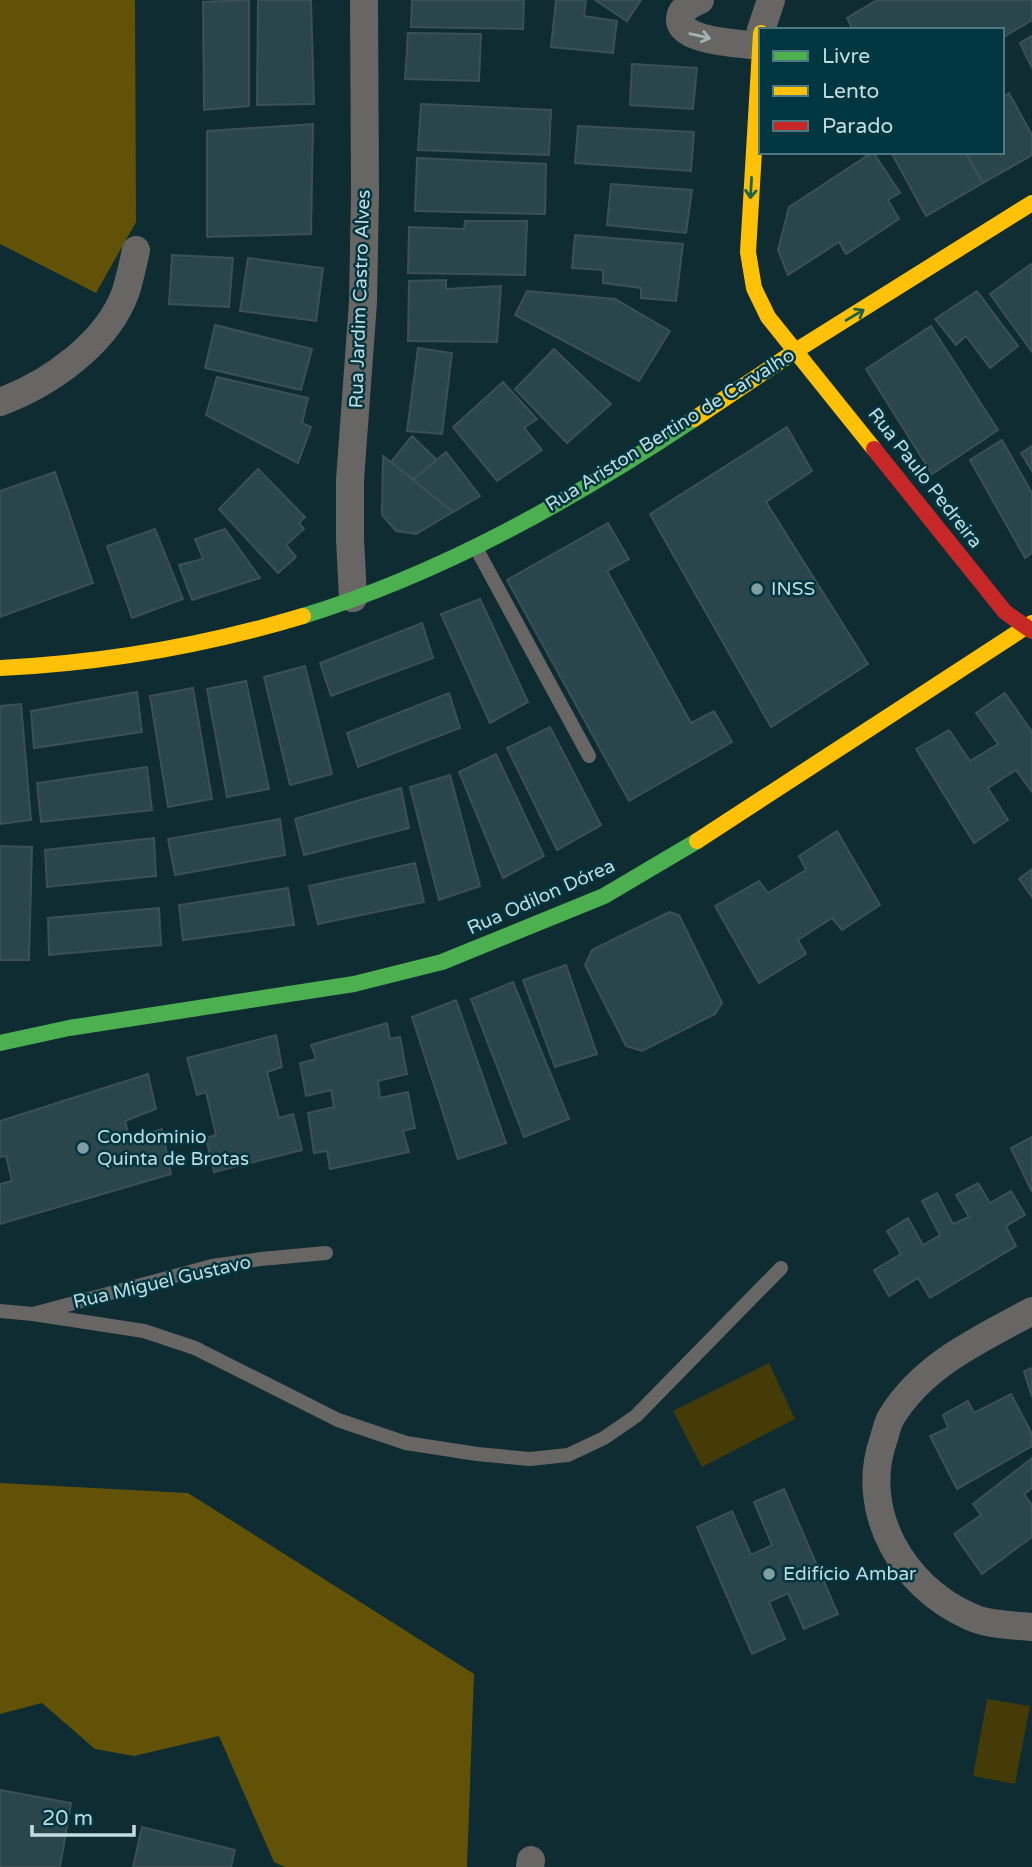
<svg xmlns="http://www.w3.org/2000/svg" width="1032" height="1867" font-family="'Varela Round',sans-serif">
  <rect width="100%" height="100%" fill="#0e2c31"/>
  <!-- green -->
  <g fill="#443b09">
    <polygon points="769,1363 795,1419 702,1467 673,1411"/>
    <polygon points="987,1699 1030,1706 1015,1784 973,1776"/>
  </g>
  <!-- forest -->
  <g fill="#625207">
    <polygon points="0,0 135,0 136,222 96,293 0,244"/>
    <polygon points="0,1483 188,1493 474,1674 467,1867 285,1867 274,1862 219,1736 134,1756 95,1749 42,1703 0,1714"/>
  </g>
  <!-- building -->
  <g fill="#2b454c" stroke="#3b5056" stroke-width="2">
    <polygon points="249,0 249,106 204,110 203,2"/>
    <polygon points="258,0 311,0 314,104 257,105"/>
    <polygon points="412,0 524,0 523,29 411,27"/>
    <polygon points="556,0 586,0 584,16 617,21 613,53 551,47"/>
    <polygon points="595,0 641,0 627,21"/>
    <polygon points="877,0 1032,0 1032,20 1002,38 1002,30 853,30 847,18"/>
    <polygon points="408,33 481,34 479,81 405,79"/>
    <polygon points="1032,36 1032,68 1020,43"/>
    <polygon points="632,64 697,68 693,109 630,105"/>
    <polygon points="1009,93 1032,135 1032,155 983,183 965,152 1002,152 1002,97"/>
    <polygon points="421,104 551,110 549,155 418,150"/>
    <polygon points="313,124 311,234 207,237 207,131"/>
    <polygon points="578,126 694,132 691,171 575,163"/>
    <polygon points="873,152 900,193 888,200 899,219 846,254 839,242 788,275 778,250 789,207"/>
    <polygon points="891,152 965,152 983,183 926,216"/>
    <polygon points="417,158 546,164 545,214 415,211"/>
    <polygon points="611,184 692,190 686,233 607,225"/>
    <polygon points="465,221 527,221 525,275 408,273 409,227 464,229"/>
    <polygon points="575,235 683,244 676,301 641,298 641,288 603,283 603,270 572,268"/>
    <polygon points="172,255 233,258 229,307 169,304"/>
    <polygon points="248,258 323,268 316,321 240,311"/>
    <polygon points="1031,264 1032,265 1032,352 990,294"/>
    <polygon points="446,280 446,289 501,286 497,342 408,341 409,281"/>
    <polygon points="527,291 615,299 670,331 639,381 515,315"/>
    <polygon points="977,291 1018,346 990,368 966,336 956,345 935,319"/>
    <polygon points="215,325 312,349 301,390 205,368"/>
    <polygon points="931,326 998,430 932,474 866,369"/>
    <polygon points="418,348 452,353 442,434 407,431"/>
    <polygon points="554,349 611,404 567,443 515,389"/>
    <polygon points="217,377 308,398 302,423 311,427 298,463 206,415"/>
    <polygon points="503,382 537,419 524,428 542,450 497,481 453,427"/>
    <polygon points="787,427 812,471 766,502 868,664 771,727 650,514"/>
    <polygon points="412,436 437,460 413,480 391,462"/>
    <polygon points="1002,440 1032,493 1032,553 1025,558 970,460"/>
    <polygon points="1032,446 1032,471 1021,453"/>
    <polygon points="446,452 480,496 453,512 413,480"/>
    <polygon points="383,456 391,462 453,512 416,534 396,531 382,515"/>
    <polygon points="258,469 305,517 299,523 304,529 286,545 296,557 278,573 219,509"/>
    <polygon points="55,472 93,583 0,617 0,491"/>
    <polygon points="608,523 629,559 607,571 691,723 714,711 732,742 629,801 507,580"/>
    <polygon points="155,529 183,599 132,618 107,546"/>
    <polygon points="225,529 260,578 192,600 179,565 203,559 195,539"/>
    <polygon points="480,599 528,702 490,723 441,614"/>
    <polygon points="422,623 433,658 331,696 320,663"/>
    <polygon points="305,666 332,774 290,785 264,677"/>
    <polygon points="246,681 269,789 227,797 207,689"/>
    <polygon points="193,688 212,799 168,807 150,696"/>
    <polygon points="137,692 142,732 34,748 31,711"/>
    <polygon points="449,693 460,728 358,767 347,733"/>
    <polygon points="1005,693 1032,732 1032,792 1016,770 988,788 1008,820 974,843 916,749 949,730 970,761 998,744 976,713"/>
    <polygon points="21,704 31,820 0,824 0,706"/>
    <polygon points="550,727 601,825 557,850 507,748"/>
    <polygon points="496,754 544,856 503,878 459,772"/>
    <polygon points="147,767 152,810 41,822 37,783"/>
    <polygon points="450,775 480,886 439,900 410,787"/>
    <polygon points="401,788 409,828 304,855 295,819"/>
    <polygon points="280,819 285,855 175,875 168,839"/>
    <polygon points="837,831 880,905 842,930 832,918 798,940 806,954 759,983 715,906 759,881 768,893 806,870 799,856"/>
    <polygon points="154,838 156,876 47,887 45,850"/>
    <polygon points="0,846 32,847 29,960 0,960"/>
    <polygon points="415,863 424,902 318,924 309,886"/>
    <polygon points="1032,869 1032,897 1019,879"/>
    <polygon points="288,888 294,925 183,940 179,905"/>
    <polygon points="159,908 161,945 49,955 48,918"/>
    <polygon points="669,912 679,915 722,1003 715,1014 642,1051 626,1046 585,965 592,950"/>
    <polygon points="566,965 597,1054 555,1067 523,980"/>
    <polygon points="513,982 569,1119 524,1137 471,999"/>
    <polygon points="456,1000 506,1143 458,1159 412,1017"/>
    <polygon points="387,1023 390,1039 400,1037 407,1074 378,1081 380,1098 408,1092 415,1128 403,1131 409,1152 330,1169 327,1151 314,1153 308,1113 334,1107 331,1090 306,1096 300,1063 316,1059 311,1045"/>
    <polygon points="276,1035 282,1067 267,1072 279,1118 293,1114 302,1150 214,1172 206,1138 216,1135 206,1092 197,1095 187,1058"/>
    <polygon points="148,1074 156,1109 125,1121 130,1139 162,1129 171,1174 0,1224 0,1184 12,1181 6,1156 0,1157 0,1121"/>
    <polygon points="1032,1137 1032,1192 1011,1148"/>
    <polygon points="978,1183 990,1203 1011,1191 1025,1215 1006,1226 1016,1246 930,1298 918,1278 889,1296 874,1270 901,1254 887,1231 908,1218 923,1245 940,1235 922,1201 937,1193 953,1224 969,1217 956,1195"/>
    <polygon points="1032,1368 1032,1397 1024,1371"/>
    <polygon points="1011,1394 1032,1434 1032,1446 957,1489 930,1436 948,1428 943,1415 968,1401 974,1413"/>
    <polygon points="1032,1458 1032,1488 1024,1494 1032,1505 1032,1537 982,1574 954,1534 981,1515 973,1504"/>
    <polygon points="784,1489 838,1614 804,1629 788,1593 769,1602 785,1639 752,1654 697,1527 732,1511 751,1555 772,1545 754,1502"/>
    <polygon points="0,1790 71,1803 60,1867 0,1867"/>
    <polygon points="142,1827 235,1850 231,1867 133,1867"/>
  </g>
  <g fill="none" stroke-linecap="round" stroke-linejoin="round">
    <!-- lane -->
    <g stroke="#676665" stroke-width="14">
      <polyline points="476,548 589,756"/>
      <polyline points="0,1311 33,1314 212,1266 261,1259 326,1253"/>
      <polyline points="33,1314 144,1331 195,1348 338,1420 406,1443 477,1454 530,1459 568,1455 604,1438 636,1416 781,1268"/>
    </g>
    <!-- street -->
    <g stroke="#676665" stroke-width="28">
      <path d="M700,0C692,4 681,8 680,18C678,42 740,43 758,46"/>
      <polyline points="761,30 771,0"/>
      <path d="M0,402C49,384 108,343 126,291C130,278 133,264 136,250"/>
      <polyline points="353,598 350,539 350,480 363,302 365,195 364,0"/>
      <path d="M1032,1311C981,1339 924,1364 892,1416C887,1423 886,1433 883,1441C859,1512 903,1587 969,1616C987,1625 1012,1625 1032,1627"/>
      <polyline points="530,1867 531,1860"/>
    </g>
    <!-- fast -->
    <g stroke="#4caf50" stroke-width="16">
      <path d="M303,616C443,573 572,500 694,419"/>
      <polyline points="0,1043 69,1028 354,984 442,962 604,896 697,841"/>
    </g>
    <!-- slow -->
    <g stroke="#ffc107" stroke-width="16">
      <polyline points="761,33 748,252 754,288 768,317 874,449"/>
      <polyline points="694,419 797,350 1032,203"/>
      <path d="M0,668C104,663 203,646 303,616"/>
      <polyline points="697,841 1032,623"/>
    </g>
    <!-- jam -->
    <polyline stroke="#c62828" stroke-width="16" points="874,449 1005,612 1032,631"/>
  </g>
  <!-- one-way arrows -->
  <defs><path id="oneway-shaft" d="M-6 0H5M1.5-3L5.5 0L1.5 3" fill="none" stroke-width="1.6" stroke-linecap="round" stroke-linejoin="round" transform="scale(1.75)"/></defs>
  <use stroke="#a2b2b5" href="#oneway-shaft" transform="translate(700 36) rotate(13)"/>
  <g stroke="#1b6045">
    <use href="#oneway-shaft" transform="translate(751 188) rotate(93)"/>
    <use href="#oneway-shaft" transform="translate(855 315) rotate(-31)"/>
  </g>
  <!-- markers -->
  <g fill="#839ea3" stroke="#00363f" stroke-width="2.5">
    <circle cx="757" cy="589" r="7"/>
    <circle cx="83" cy="1148" r="7"/>
    <circle cx="769" cy="1574" r="7"/>
  </g>
  <g text-anchor="middle" dominant-baseline="central" stroke-width="5" stroke-linejoin="round" paint-order="stroke">
    <!-- street labels -->
    <g font-size="19" fill="#c2dbe0" stroke="#00363f">
      <text transform="translate(360 299) rotate(-88)">Rua Jardim Castro Alves</text>
      <text transform="translate(670 430) rotate(-32)">Rua Ariston Bertino de Carvalho</text>
      <text transform="translate(925 478) rotate(52)">Rua Paulo Pedreira</text>
      <text transform="translate(541 897) rotate(-24)">Rua Odilon Dórea</text>
      <text transform="translate(162 1282) rotate(-13)">Rua Miguel Gustavo</text>
    </g>
    <!-- poi labels -->
    <g font-size="19" fill="#c2dbe0" stroke="#00363f" text-anchor="start">
      <text x="771" y="589">INSS</text>
      <text x="97" y="1137">Condominio<tspan x="97" dy="22">Quinta de Brotas</tspan></text>
      <text x="783" y="1574">Edifício Ambar</text>
    </g>
  </g>
  <!-- legend -->
  <rect x="759" y="28" width="245" height="126" fill="#00363f" stroke="#4e787f" stroke-width="2"/>
  <rect x="773" y="51" width="35" height="10" fill="#4caf50" stroke="#4e787f" stroke-width="2"/>
  <text x="822" y="63" font-size="21" fill="#c2dbe0">Livre</text>
  <rect x="773" y="86" width="35" height="10" fill="#ffc107" stroke="#4e787f" stroke-width="2"/>
  <text x="822" y="98" font-size="21" fill="#c2dbe0">Lento</text>
  <rect x="773" y="121" width="35" height="10" fill="#c62828" stroke="#4e787f" stroke-width="2"/>
  <text x="822" y="133" font-size="21" fill="#c2dbe0">Parado</text>
  <!-- scale -->
  <path d="M32 1825v10h102v-10" fill="none" stroke="#c2dbe0" stroke-width="3.5"/>
  <text x="42" y="1825" font-size="21" fill="#c2dbe0" stroke="#00363f" stroke-width="5" paint-order="stroke">20 m</text>
</svg>
